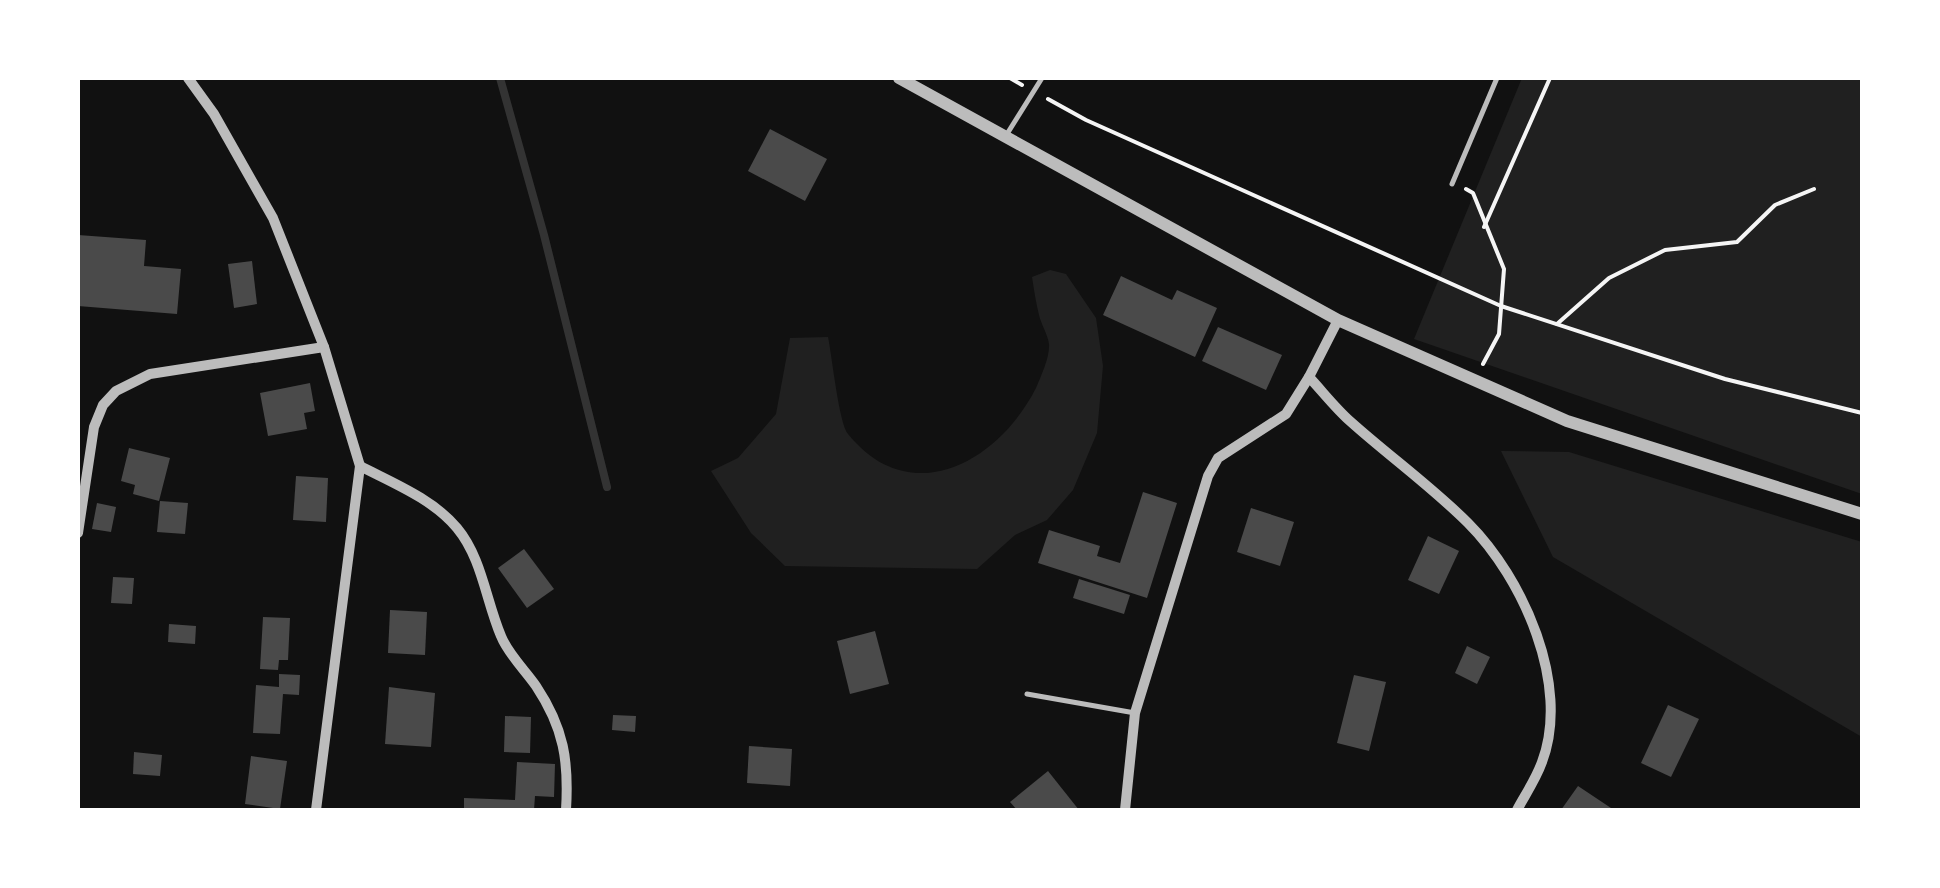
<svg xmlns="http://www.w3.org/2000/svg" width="1940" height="888" font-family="'Roboto Serif',serif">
  <rect width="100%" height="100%" fill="#111"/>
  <!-- green -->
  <g fill="#202020">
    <polygon points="1522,78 1862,78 1862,494 1414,339"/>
    <path d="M1050,270L1066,274L1096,318L1103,366L1097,433L1073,490L1047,520L1015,535L977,569L785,566L751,533L711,471L738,458L776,414L790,338L828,337C832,356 839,424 848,434C911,512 999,461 1036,388C1041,376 1050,357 1049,344C1048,335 1041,324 1039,315C1036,303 1034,290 1032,277Z"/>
    <polygon points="1501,451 1569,452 1862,542 1862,737 1553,557"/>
  </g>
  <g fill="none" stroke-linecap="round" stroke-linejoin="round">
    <!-- stream -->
    <polyline stroke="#333" stroke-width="8" points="500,78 544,235 607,487"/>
  </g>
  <!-- building -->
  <g fill="#4a4a4a">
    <polygon points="770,129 827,159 805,201 748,171"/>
    <polygon points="78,235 146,240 144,266 181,269 177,314 78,306"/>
    <polygon points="252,261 257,304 234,308 228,264"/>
    <polygon points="1121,276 1172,300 1177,290 1217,308 1195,357 1103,315"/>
    <polygon points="1218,327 1282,355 1266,390 1202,361"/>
    <polygon points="310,383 315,411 304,413 307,429 268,436 260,393"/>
    <polygon points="129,448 170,458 159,501 133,494 135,485 121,481"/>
    <polygon points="296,476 328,478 326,522 293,520"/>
    <polygon points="1143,492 1177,503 1147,598 1038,563 1049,530 1100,546 1097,556 1120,563"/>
    <polygon points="160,501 188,503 185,534 157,532"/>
    <polygon points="97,503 116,507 111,532 92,529"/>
    <polygon points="1251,508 1294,522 1280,566 1237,552"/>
    <polygon points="1428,536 1459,551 1439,594 1408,580"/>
    <polygon points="524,549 554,589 527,608 498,568"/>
    <polygon points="113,577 134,578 132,604 111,603"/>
    <polygon points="1079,579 1130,595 1124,614 1073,598"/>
    <polygon points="390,610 427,612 425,655 388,653"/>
    <polygon points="263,617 290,618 288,660 279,660 278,670 260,669"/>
    <polygon points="169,624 196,626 195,644 168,642"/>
    <polygon points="875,631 889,684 850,694 837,641"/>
    <polygon points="1467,646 1490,657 1477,684 1455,673"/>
    <polygon points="279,674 300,675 299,695 283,694 280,734 253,733 256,685 279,687"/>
    <polygon points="1354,675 1386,682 1369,751 1337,743"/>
    <polygon points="389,687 435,693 431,747 385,744"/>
    <polygon points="1668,705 1699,719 1671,777 1641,763"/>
    <polygon points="613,715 636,716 635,732 612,730"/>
    <polygon points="505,716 531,717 530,753 504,752"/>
    <polygon points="749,746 792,749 790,786 747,783"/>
    <polygon points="134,752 162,755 160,776 133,774"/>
    <polygon points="251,756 287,761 280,809 245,804"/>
    <polygon points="517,762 555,764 554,797 535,796 534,810 464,810 464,798 515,800"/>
    <polygon points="1048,771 1079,810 1017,810 1010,802"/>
    <polygon points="1578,786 1614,810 1561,810"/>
  </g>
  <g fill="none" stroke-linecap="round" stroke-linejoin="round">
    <!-- path -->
    <g stroke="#f5f5f5" stroke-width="4">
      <polyline points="1010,78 1022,85"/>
      <polyline points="1048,99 1086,120 1501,306 1725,379 1862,413"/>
      <polyline points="1466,189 1473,193 1504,269 1499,334 1483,364"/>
      <polyline points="1484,227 1550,78"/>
      <polyline points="1557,324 1609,278 1665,250 1737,242 1775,205 1814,189"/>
    </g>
    <!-- service -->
    <g stroke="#bcbcbc" stroke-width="5">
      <polyline points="1007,134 1042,78"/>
      <polyline points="1452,184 1497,78"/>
      <polyline points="1027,694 1135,713"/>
    </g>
    <!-- minor -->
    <g stroke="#bcbcbc" stroke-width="10">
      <polyline points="188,78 214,114 273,218 324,347 360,466 316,810"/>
      <path d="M1338,320L1309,377C1323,392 1336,409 1351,422C1389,456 1432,487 1468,523C1523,578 1571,685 1542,762C1536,779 1525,795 1517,810"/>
      <path d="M360,466C393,483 433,499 457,528C482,558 486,601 501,636C508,654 525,670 536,686C564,728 569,761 566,810"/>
      <polyline points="78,533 94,427 103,405 116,391 150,374 324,347"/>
      <polyline points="1125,810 1135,713 1208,476 1218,458 1286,414 1309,377"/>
    </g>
    <!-- tertiary -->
    <polyline stroke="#bcbcbc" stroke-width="12" points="899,78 1338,320 1567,421 1862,514"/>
  </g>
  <!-- border -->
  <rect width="1940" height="888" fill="none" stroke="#ffffff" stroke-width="160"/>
</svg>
